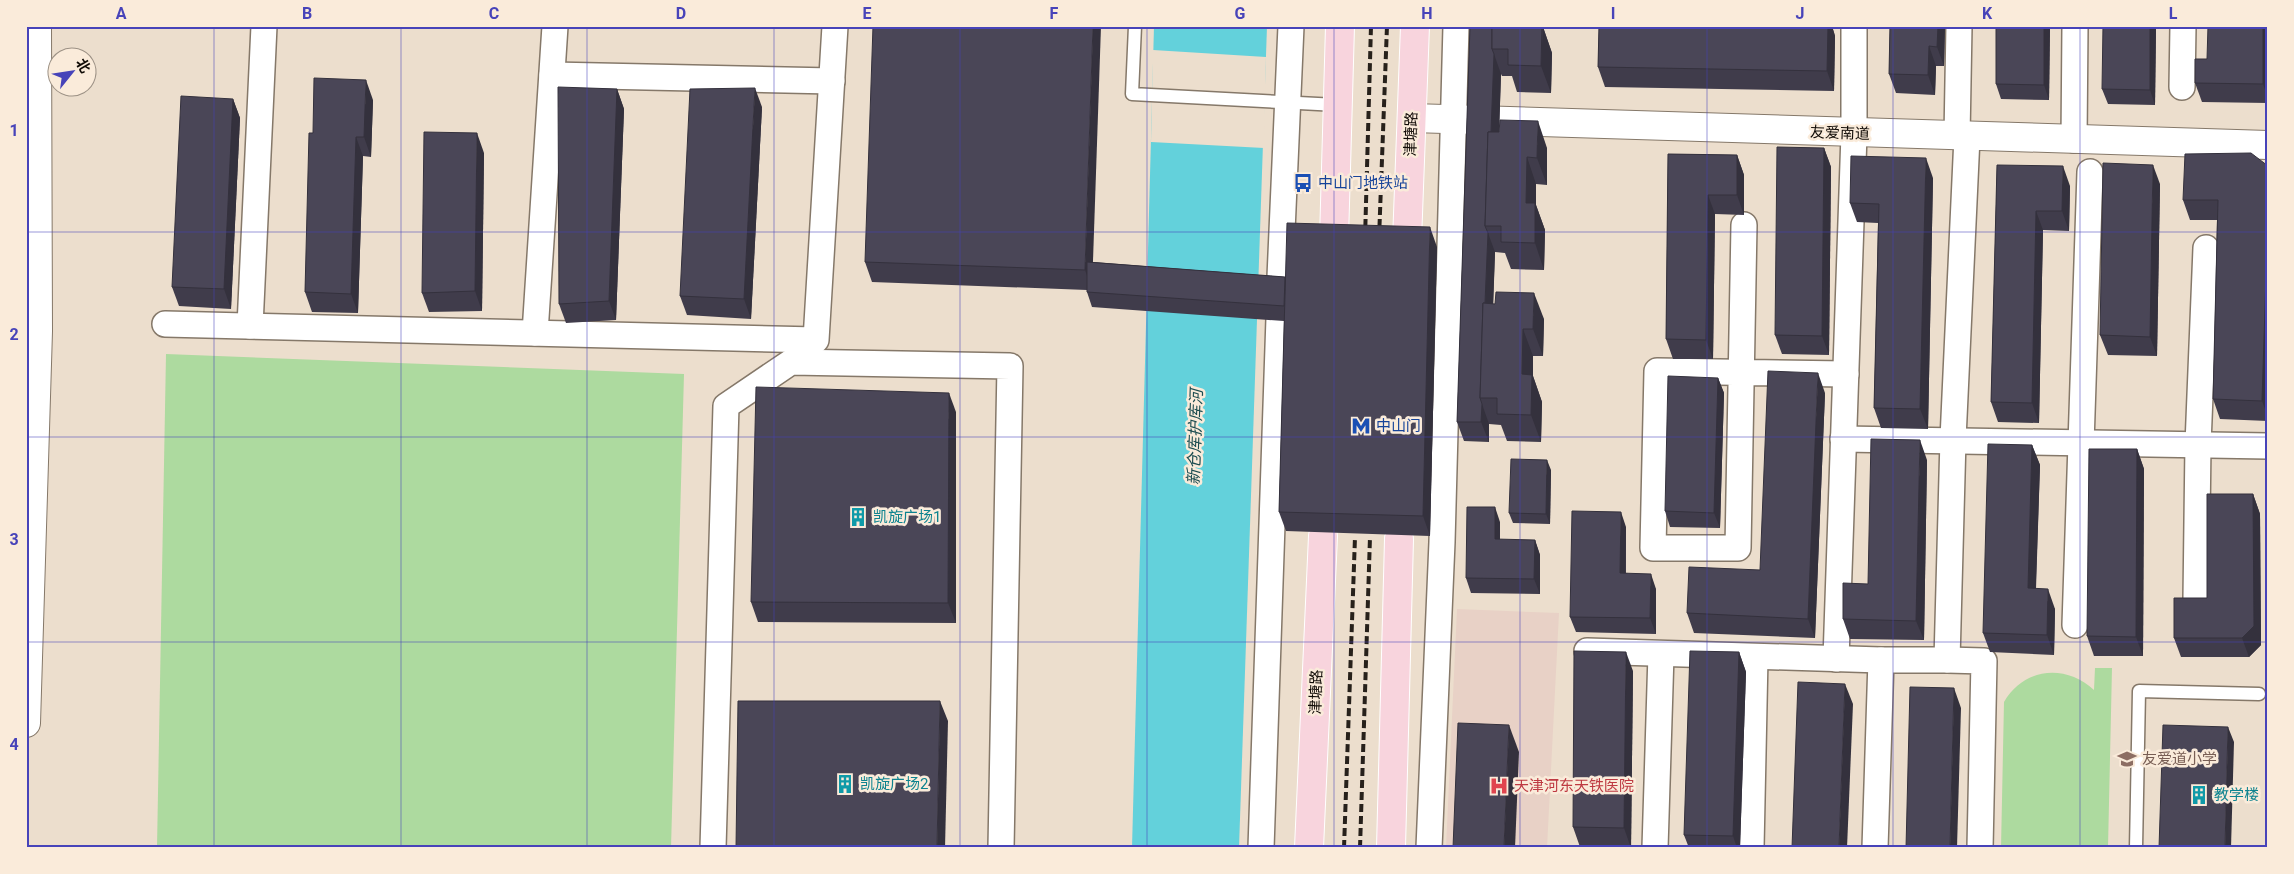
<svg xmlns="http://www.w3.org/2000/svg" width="2294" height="874" font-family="Roboto,'Noto Sans SC',sans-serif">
  <rect width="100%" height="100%" fill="#ecdecd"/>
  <!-- medical -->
  <polygon fill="#e8d1c6" points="1457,609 1559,613 1547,848 1446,848"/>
  <!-- green -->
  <g fill="#adda9f">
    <polygon points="166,354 684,374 671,848 157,848"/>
    <path d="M2095,668H2112L2108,848H2001L2004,702C2024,667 2066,664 2094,690Z"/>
  </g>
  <!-- water -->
  <polygon fill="#63d1db" points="1154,26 1267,26 1239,848 1132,848"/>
  <!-- pier -->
  <polygon fill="#ecdecd" points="1153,50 1266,57 1264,148 1151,142"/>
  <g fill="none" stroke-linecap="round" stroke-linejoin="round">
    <!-- service casing -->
    <g stroke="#857869" stroke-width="15">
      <g id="service">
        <polyline points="1135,26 1132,94 1337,105"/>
        <polyline points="2136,848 2139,691 2259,694"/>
      </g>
    </g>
    <!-- minor casing -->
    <g stroke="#857869" stroke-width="28">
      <g id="minor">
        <polyline points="552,75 832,81"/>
        <polyline points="2182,87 2183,26"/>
        <polyline points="1957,136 1959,26"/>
        <polyline points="2074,140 2075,26"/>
        <polyline points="1744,225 1738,548 1653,548 1657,371 1846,374"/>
        <polyline points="1280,277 1291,26"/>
        <polyline points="165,324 816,340 835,26"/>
        <polyline points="250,326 264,26"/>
        <polyline points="535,333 555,26"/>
        <polyline points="1843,439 2268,446"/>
        <polyline points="2196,599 2198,444 2206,248"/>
        <polyline points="2075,625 2090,172"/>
        <polyline points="1587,651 1881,660 1947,660 1953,439 1967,137"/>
        <polyline points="1836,659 1854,134 1854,26"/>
        <polyline points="1947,660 1984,661 1980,848"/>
        <polyline points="713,848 726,406 791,362 1010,366 1001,848"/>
        <polyline points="1261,848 1279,318"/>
        <polyline points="1429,848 1442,542 1456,26"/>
        <polyline points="1655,848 1661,654"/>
        <polyline points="1751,848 1755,657"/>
        <polyline points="1875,848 1881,660"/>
      </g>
    </g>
    <!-- tertiary casing -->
    <g stroke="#857869" stroke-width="30">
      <g id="tertiary">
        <polyline points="1412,118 2268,145"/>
        <polyline points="26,723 38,331 37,26"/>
      </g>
    </g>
    <!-- primary casing -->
    <g stroke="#fff" stroke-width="30">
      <g id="primary">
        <polyline points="1334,239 1340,26"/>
        <polyline points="1407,241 1415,26"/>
        <polyline points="1309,848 1323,536"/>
        <polyline points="1391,848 1399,539"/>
      </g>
    </g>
    <!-- service -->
    <use href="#service" stroke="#fff" stroke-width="12"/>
    <!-- minor -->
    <use href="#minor" stroke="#fff" stroke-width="25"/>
    <!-- tertiary -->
    <use href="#tertiary" stroke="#fff" stroke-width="28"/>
    <!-- primary -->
    <use href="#primary" stroke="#f8d4dd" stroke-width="28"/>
    <!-- rail -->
    <g stroke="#27211b" stroke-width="4" stroke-dasharray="8 4" stroke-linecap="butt">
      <polyline points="1365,239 1371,26"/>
      <polyline points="1379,239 1387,26"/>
      <polyline points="1344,848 1355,537"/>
      <polyline points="1360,848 1370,537"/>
    </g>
  </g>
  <!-- wall -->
  <g fill="#403c4b">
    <polygon points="1470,26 1543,27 1552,53 1551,93 1517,92 1512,76 1502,76 1501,74 1499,132 1547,148 1547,185 1536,184 1536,205 1545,230 1544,270 1511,269 1505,253 1495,252 1493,304 1544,319 1543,356 1533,356 1533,376 1542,402 1541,442 1507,441 1501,425 1489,424 1489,442 1464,441 1457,422"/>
    <polygon points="1599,26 1832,26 1835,36 1834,91 1605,87 1598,67"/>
    <polygon points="1890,26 1945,26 1944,66 1936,66 1935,95 1896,93 1889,74"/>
    <polygon points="1996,26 2050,26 2049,100 2001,99 1996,84"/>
    <polygon points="2156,26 2155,105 2108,104 2102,89"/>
    <polygon points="2268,26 2268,103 2202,102 2195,83 2207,59"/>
    <polygon points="617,89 624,109 616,320 566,323 559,304"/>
    <polygon points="233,99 240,118 231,309 179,306 172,287"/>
    <polygon points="373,100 371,157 363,156 358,313 312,312 305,292 313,133"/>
    <polygon points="762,107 751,319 687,315 680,296"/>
    <polygon points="1824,148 1831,167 1829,355 1782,354 1775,335"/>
    <polygon points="484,153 482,311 429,312 422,293"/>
    <polygon points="1668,154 1737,155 1744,175 1744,215 1715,214 1713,359 1673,359 1666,339"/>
    <polygon points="1997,165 2070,186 2069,231 2043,230 2039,423 1998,422 1991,402"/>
    <polygon points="2268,166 2268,421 2220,419 2213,399 2217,220 2190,220 2183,200"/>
    <polygon points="1933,178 1928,429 1881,428 1874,408 1878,223 1857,222 1850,203"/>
    <polygon points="2160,184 2157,356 2108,355 2100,335"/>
    <polygon points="1437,247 1430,536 1286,531 1279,512 1284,321 1092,307 1087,292 1087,290 872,282 865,262 1093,262 1285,277"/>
    <polygon points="1718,378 1724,393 1720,528 1670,527 1665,511"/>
    <polygon points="1825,393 1815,638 1694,633 1687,613 1760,570"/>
    <polygon points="956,412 956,623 758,622 751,602"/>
    <polygon points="2032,445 2040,465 2036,589 2055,609 2054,655 1990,652 1983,633"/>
    <polygon points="2137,449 2144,469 2143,656 2094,656 2087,636"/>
    <polygon points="1927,460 1924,640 1850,639 1843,619 1868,584"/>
    <polygon points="1551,470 1550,524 1513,523 1509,513"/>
    <polygon points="2253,494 2260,514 2261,645 2249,657 2181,657 2174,638 2207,598"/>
    <polygon points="1500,522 1500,540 1535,540 1540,555 1540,594 1471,593 1466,578"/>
    <polygon points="1626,527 1626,573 1656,589 1656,634 1576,632 1570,617"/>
    <polygon points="1739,652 1746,672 1740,848 1689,848 1684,835"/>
    <polygon points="1633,671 1631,848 1580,847 1573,827"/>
  </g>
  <!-- shaded-wall -->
  <g fill="#34313d">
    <polygon points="1093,26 1101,26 1092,290 1085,270"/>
    <polygon points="1828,26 1832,26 1835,36 1834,91 1827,71"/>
    <polygon points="1938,26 1945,26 1944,66 1937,47"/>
    <polygon points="2044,26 2050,26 2049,100 2044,85"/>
    <polygon points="2150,26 2156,26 2155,105 2150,90"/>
    <polygon points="2263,26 2268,26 2268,98 2263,84"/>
    <polygon points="1543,27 1552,53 1551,93 1541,66"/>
    <polygon points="1929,46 1936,66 1935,95 1928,75"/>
    <polygon points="1494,54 1501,74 1496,226 1488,226"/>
    <polygon points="366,80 373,100 371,157 364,137"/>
    <polygon points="755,88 762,107 751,319 744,299"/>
    <polygon points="617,89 624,109 616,320 609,301"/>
    <polygon points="233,99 240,118 231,309 224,289"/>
    <polygon points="1538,121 1547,148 1547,185 1537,158"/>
    <polygon points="477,133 484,153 482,311 475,291"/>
    <polygon points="356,137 363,156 358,313 351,294"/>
    <polygon points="1824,148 1831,167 1829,355 1822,336"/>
    <polygon points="1737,155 1744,175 1744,215 1737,195"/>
    <polygon points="1527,157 1536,184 1536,205 1545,230 1544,270 1535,243 1526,203"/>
    <polygon points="1926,158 1933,178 1928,429 1920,409"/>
    <polygon points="2153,165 2160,184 2157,356 2150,337"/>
    <polygon points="2063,166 2070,186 2069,231 2062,211"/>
    <polygon points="1708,195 1715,214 1713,359 1706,340"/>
    <polygon points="2036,211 2043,230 2039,423 2032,403"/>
    <polygon points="2268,214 2268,417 2262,401"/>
    <polygon points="1430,227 1437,247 1430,536 1423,516"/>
    <polygon points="1488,233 1495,252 1490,398 1482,398"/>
    <polygon points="1534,293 1544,319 1543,356 1533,329"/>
    <polygon points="1523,329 1533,356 1533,376 1542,402 1541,442 1531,415 1522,374"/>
    <polygon points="1818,373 1825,393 1815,638 1808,619"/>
    <polygon points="1718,378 1724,393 1720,528 1714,513"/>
    <polygon points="949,393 956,412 956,623 948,603"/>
    <polygon points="1482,404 1489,424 1489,442 1481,422"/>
    <polygon points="1920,440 1927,460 1924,640 1916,621"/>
    <polygon points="2032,445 2040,465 2035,608 2028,588"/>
    <polygon points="2137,449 2144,469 2143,656 2136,637"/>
    <polygon points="1547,460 1551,470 1550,524 1546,514"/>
    <polygon points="2253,494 2260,514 2261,645 2249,657 2242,638"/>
    <polygon points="1495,507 1500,522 1500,555 1495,539"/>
    <polygon points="1621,512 1626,527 1625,588 1620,573"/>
    <polygon points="1535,540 1540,555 1540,594 1534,579"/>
    <polygon points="1651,574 1656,589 1656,634 1650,618"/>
    <polygon points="2048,589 2055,609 2054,655 2047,635"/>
    <polygon points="1626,652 1633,671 1631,848 1624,828"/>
    <polygon points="1739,652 1746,672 1740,848 1737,848 1733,836"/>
    <polygon points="1845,684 1853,704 1847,848 1839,848"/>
    <polygon points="1954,688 1961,708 1957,848 1950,848"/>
    <polygon points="940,701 948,721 945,848 937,848"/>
    <polygon points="1509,725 1519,752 1515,848 1504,848"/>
    <polygon points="2228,727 2234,742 2231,848 2225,848"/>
  </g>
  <!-- building -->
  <g fill="#4a4657" stroke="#34313d">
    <polygon points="873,26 1093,26 1085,270 865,262"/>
    <polygon points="1470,26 1492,26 1492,49 1494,54 1491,132 1488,132 1485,226 1488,233 1485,303 1483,303 1480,398 1482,404 1481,422 1457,422"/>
    <polygon points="1492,26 1542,26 1541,66 1508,65 1508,49 1492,49"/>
    <polygon points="1599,26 1828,26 1827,71 1598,67"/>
    <polygon points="1890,26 1938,26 1937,47 1929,46 1928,75 1889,74"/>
    <polygon points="1996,26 2044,26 2044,85 1996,84"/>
    <polygon points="2103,26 2150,26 2150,90 2102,89"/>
    <polygon points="2208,26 2263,26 2263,84 2195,83 2195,59 2207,59"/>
    <polygon points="314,78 366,80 364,137 356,137 351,294 305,292 309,133 313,133"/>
    <polygon points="558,87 617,89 609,301 559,304"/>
    <polygon points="755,88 744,299 680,296 690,89"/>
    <polygon points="181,96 233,99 224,289 172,287"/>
    <polygon points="1500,120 1538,121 1537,158 1527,157 1526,203 1535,203 1535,243 1501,242 1501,226 1485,226 1488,132 1499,132"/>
    <polygon points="424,132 477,133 475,291 422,293"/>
    <polygon points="1777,147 1824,148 1822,336 1775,335"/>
    <polygon points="2251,153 2268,166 2268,214 2262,401 2213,399 2218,200 2183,200 2185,154"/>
    <polygon points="1668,154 1737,155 1737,195 1708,195 1706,340 1666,339"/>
    <polygon points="1851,156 1926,158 1920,409 1874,408 1879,204 1850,203"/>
    <polygon points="2103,163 2153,165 2150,337 2100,335"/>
    <polygon points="1997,165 2063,166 2062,211 2036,211 2032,403 1991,402"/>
    <polygon points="1287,223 1430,227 1423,516 1279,512"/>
    <polygon points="1087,262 1285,277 1284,306 1087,292"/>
    <polygon points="1496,292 1534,293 1533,329 1523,329 1522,374 1532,375 1531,415 1497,414 1497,398 1480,398 1483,303 1495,304"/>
    <polygon points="1768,371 1818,373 1808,619 1687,613 1689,567 1760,570"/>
    <polygon points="1668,376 1718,378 1714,513 1665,511"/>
    <polygon points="756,387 949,393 948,603 751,602"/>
    <polygon points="1871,439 1920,440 1916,621 1843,619 1843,583 1868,584"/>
    <polygon points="1988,444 2032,445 2028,588 2048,589 2047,635 1983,633"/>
    <polygon points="2089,449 2137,449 2136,637 2087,636"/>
    <polygon points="1511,459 1547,460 1546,514 1509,513"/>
    <polygon points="2207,494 2253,494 2254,626 2242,638 2174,638 2174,598 2207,598"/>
    <polygon points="1467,507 1495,507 1495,539 1535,540 1534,579 1466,578"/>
    <polygon points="1572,511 1621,512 1620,573 1651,574 1650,618 1570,617"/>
    <polygon points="1574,651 1626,652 1624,828 1573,827"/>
    <polygon points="1690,651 1739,652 1733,836 1684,835"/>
    <polygon points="1798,682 1845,684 1839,848 1792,848"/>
    <polygon points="1910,687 1954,688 1950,848 1906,848"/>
    <polygon points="738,701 940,701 937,848 736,848"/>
    <polygon points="1458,723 1509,725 1504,848 1453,848"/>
    <polygon points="2163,725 2228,727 2225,848 2159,848"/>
  </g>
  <!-- grid -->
  <path fill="none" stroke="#4743b9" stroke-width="1" stroke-opacity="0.55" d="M214,26V848M401,26V848M587,26V848M774,26V848M960,26V848M1147,26V848M1334,26V848M1520,26V848M1707,26V848M1893,26V848M2080,26V848M26,232H2268M26,437H2268M26,642H2268"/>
  <!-- icons -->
  <defs>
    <g id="bus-bare" transform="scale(1.5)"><path d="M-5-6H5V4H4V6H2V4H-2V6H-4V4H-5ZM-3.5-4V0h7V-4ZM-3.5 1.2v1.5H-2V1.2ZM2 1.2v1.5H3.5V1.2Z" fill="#1a4fb4" stroke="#faebda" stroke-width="2.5" paint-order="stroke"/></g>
    <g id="metro-bare" transform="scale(1.5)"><path d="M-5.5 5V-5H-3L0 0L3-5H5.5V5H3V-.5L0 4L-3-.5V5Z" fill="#1a4fb4" stroke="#faebda" stroke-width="2.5" paint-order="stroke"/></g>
    <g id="building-bare" transform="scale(1.5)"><path d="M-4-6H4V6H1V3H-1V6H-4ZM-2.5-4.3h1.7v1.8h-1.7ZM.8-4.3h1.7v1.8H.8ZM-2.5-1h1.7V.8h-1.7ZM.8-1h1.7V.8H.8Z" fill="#0f9aa8" stroke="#faebda" stroke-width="2.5" paint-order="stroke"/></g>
    <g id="school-bare" transform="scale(1.5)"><path d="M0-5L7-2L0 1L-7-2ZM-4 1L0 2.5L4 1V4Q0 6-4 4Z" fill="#8d6e63" stroke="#faebda" stroke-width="2.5" paint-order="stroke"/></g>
    <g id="hospital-bare" transform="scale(1.5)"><path d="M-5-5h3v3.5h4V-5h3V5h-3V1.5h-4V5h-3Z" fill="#e0444e" stroke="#faebda" stroke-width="2.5" paint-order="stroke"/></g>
  </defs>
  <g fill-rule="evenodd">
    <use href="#bus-bare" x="1303" y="183"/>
    <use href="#metro-bare" x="1361" y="426"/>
    <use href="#building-bare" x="858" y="517"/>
    <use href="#school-bare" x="2127" y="759"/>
    <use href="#building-bare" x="845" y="784"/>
    <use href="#hospital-bare" x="1499" y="786"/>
    <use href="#building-bare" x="2199" y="795"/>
  </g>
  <g text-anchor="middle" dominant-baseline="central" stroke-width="5" stroke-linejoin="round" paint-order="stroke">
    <!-- street labels -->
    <g font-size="15" fill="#100b06" stroke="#faebda">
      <text transform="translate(1840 133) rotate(2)">友爱南道</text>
      <text transform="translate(1411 134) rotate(-88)">津塘路</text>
      <text transform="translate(1316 692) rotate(-88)">津塘路</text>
    </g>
    <!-- transit labels -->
    <g font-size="15" fill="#164399" stroke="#faebda" text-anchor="start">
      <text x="1318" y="183">中山门地铁站</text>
      <text x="1376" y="426">中山门</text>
    </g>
    <!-- culture labels -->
    <g font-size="15" fill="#0d838f" stroke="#faebda" text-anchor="start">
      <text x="873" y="517">凯旋广场1</text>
      <text x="860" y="784">凯旋广场2</text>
      <text x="2214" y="795">教学楼</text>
    </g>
    <!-- education labels -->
    <g font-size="15" fill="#785e54" stroke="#faebda" text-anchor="start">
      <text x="2142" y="759">友爱道小学</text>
    </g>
    <!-- health labels -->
    <g font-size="15" fill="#be3a42" stroke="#faebda" text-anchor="start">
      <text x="1514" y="786">天津河东天铁医院</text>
    </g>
    <!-- water labels -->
    <g font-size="16" font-style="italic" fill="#1b4c50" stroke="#faebda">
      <text transform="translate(1195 437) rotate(-88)">新仓库护库河</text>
    </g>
  </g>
  <!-- border -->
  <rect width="2294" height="874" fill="none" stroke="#faebda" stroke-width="55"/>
  <!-- north arrow -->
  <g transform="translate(72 72) rotate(60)"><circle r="24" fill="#faebda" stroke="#9c9185"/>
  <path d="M0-4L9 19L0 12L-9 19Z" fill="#4743b9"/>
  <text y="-8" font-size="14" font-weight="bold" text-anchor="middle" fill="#100b06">北</text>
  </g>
  <rect x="28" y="28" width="2238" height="818" fill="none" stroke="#4743b9" stroke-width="2"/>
  <g font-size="16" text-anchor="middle" font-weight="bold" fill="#4743b9">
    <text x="121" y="19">A</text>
    <text x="307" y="19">B</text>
    <text x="494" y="19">C</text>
    <text x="681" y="19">D</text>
    <text x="867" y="19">E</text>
    <text x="1054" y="19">F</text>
    <text x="1240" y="19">G</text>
    <text x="1427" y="19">H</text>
    <text x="1613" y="19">I</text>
    <text x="1800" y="19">J</text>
    <text x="1987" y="19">K</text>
    <text x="2173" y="19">L</text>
    <text x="14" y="136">1</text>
    <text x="14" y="340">2</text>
    <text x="14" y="545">3</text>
    <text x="14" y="750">4</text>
  </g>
</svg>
